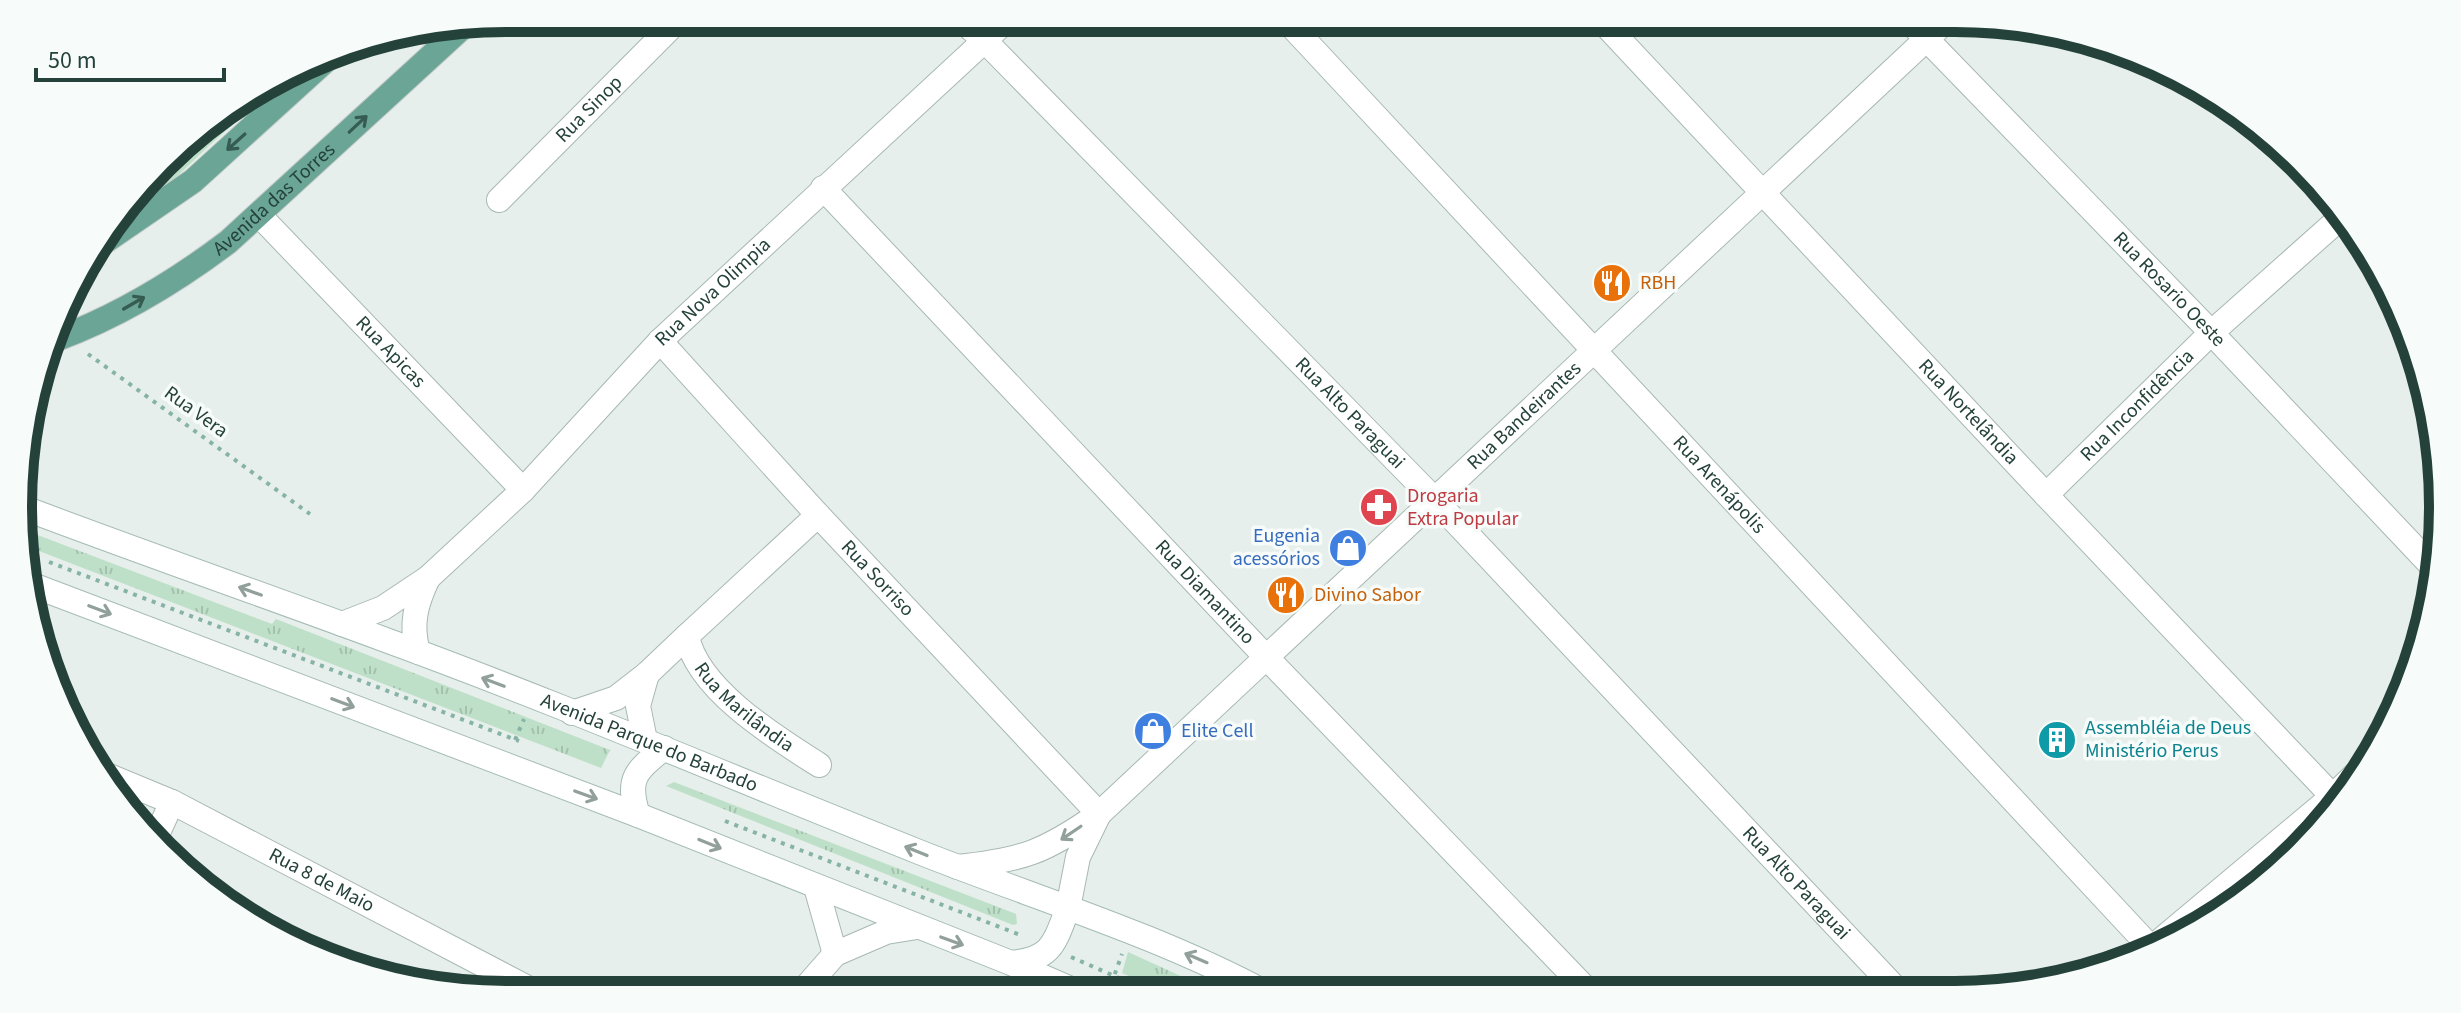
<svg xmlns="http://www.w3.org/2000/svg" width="2461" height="1013" font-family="'Source Sans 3',sans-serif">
  <defs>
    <pattern id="grass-tufts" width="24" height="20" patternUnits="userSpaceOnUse" patternTransform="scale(2)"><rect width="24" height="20" fill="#bfe0c8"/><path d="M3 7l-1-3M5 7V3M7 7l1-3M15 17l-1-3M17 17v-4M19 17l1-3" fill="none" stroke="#a4c1ad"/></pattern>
    <pattern id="forest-crowns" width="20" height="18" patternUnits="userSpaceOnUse" patternTransform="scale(2)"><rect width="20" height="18" fill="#bfe0c8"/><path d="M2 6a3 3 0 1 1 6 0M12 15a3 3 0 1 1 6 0" fill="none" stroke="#a4c1ad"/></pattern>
  </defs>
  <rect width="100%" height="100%" fill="#e6efeb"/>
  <!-- grass -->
  <g fill="url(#grass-tufts)">
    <polygon points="210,145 169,184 113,227 172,154"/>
    <polygon points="25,531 26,534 33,537 35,534 272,624 276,619 610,750 601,768 26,546"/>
    <polygon points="674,782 1011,912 1016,914 1017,924 1013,925 666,786"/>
    <polygon points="1128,952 1218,993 1168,993 1122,973"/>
  </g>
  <!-- forest -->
  <polygon fill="url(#forest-crowns)" points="274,87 210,145 172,154 185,139"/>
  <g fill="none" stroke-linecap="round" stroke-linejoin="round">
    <!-- street casing -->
    <g stroke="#a8b8b2" stroke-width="26">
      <g id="street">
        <path id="s1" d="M959,18L985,41L1434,499L1898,991"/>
        <path id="s2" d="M1284,18L2153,950"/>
        <path id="s3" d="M1599,18L2046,495L2339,803"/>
        <path id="s4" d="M1906,18L2205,326L2430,564"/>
        <path id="s5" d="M823,188L1266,657L1589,992"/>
        <path id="s6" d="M499,200L680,18"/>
        <path id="s7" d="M259,215L523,490"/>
        <path id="s8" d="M660,341L818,515L1099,814L1949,18"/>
        <path id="s9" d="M2046,495L2211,333L2338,220"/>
        <path id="s10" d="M818,515L687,636C697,689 775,737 819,765"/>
        <path id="s11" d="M428,578L523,490L660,341L1009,18"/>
        <path d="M342,624L383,608L428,578C416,603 410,624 418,652"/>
        <polyline points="572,713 616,698 647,674 687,636"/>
        <polyline points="645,740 638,706 647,674"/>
        <path id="s12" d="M97,771L172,802L541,995"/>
        <polyline points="156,837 172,802"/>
        <path d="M957,867C1023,860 1045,852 1099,814L1078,857L1068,908"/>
        <polyline points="816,887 835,954"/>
        <polyline points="2148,951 2333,796 2368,762"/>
        <polyline points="800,994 835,954 886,932 917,927"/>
      </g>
    </g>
    <!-- secondary casing -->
    <g stroke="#a4bbb3" stroke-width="26">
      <g id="secondary">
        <path id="s13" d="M24,508C143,553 264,595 383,639C564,705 740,781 919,852C1035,898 1156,934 1266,993"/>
        <polyline points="27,583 638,815 1011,963 1080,993"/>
        <path d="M638,815C626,778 636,771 664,748"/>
        <path d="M1011,963C1052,959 1054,944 1068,908"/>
      </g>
    </g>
    <!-- primary casing -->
    <g stroke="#c2cac8" stroke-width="26">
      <g id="primary">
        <polyline points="94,249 193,181 335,52"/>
        <path id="s14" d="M57,339C119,316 175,282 228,242L465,25"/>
      </g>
    </g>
    <!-- path -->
    <g stroke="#86b3a5" stroke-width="4" stroke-dasharray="4 6" stroke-linecap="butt">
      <polyline points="88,354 310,514"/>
      <polyline points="26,554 40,559"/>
      <polyline points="49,562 519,741"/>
      <polyline points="515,740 524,719"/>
      <polyline points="725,821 1023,936"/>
      <polyline points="1071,957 1153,993"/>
      <polyline points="1108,993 1122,954"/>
    </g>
    <!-- street -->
    <use href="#street" stroke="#fff" stroke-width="24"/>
    <!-- secondary -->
    <use href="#secondary" stroke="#fff" stroke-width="24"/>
    <!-- primary -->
    <use href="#primary" stroke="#6aa596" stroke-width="24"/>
  </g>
  <!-- one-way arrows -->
  <defs><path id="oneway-shaft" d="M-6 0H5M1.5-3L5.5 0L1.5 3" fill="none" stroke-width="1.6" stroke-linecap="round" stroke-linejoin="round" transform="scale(2)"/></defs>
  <g stroke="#365b51">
    <use href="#oneway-shaft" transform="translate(358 124) rotate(-43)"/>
    <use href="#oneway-shaft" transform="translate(236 142) rotate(138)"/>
    <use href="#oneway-shaft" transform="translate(134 303) rotate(-30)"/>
  </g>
  <g stroke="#92a09c">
    <use href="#oneway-shaft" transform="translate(250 591) rotate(-160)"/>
    <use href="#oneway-shaft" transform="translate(100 610) rotate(21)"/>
    <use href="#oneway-shaft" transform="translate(493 682) rotate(-159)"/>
    <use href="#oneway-shaft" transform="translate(343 703) rotate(21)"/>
    <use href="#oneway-shaft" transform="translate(586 795) rotate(20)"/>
    <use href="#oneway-shaft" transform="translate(1071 833) rotate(146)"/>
    <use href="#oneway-shaft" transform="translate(710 844) rotate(22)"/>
    <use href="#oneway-shaft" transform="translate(916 851) rotate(-158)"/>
    <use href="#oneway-shaft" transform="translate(952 941) rotate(20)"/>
    <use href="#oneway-shaft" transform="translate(1196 958) rotate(-157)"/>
  </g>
  <!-- icons -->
  <defs>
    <g id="restaurant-disc" transform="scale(2)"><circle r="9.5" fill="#e8710a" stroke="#f7fbf9"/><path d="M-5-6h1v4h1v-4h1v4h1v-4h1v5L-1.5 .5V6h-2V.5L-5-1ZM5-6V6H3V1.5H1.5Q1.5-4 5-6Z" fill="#fff"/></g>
    <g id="pharmacy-disc" transform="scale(2)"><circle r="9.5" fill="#e0444e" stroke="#f7fbf9"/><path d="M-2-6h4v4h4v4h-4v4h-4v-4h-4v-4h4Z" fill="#fff"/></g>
    <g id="shop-disc" transform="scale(2)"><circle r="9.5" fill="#3f7fe0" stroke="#f7fbf9"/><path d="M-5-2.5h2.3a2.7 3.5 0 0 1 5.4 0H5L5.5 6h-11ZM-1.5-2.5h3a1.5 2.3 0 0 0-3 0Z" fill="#fff"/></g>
    <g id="building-disc" transform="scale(2)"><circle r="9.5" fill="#0f9aa8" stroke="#f7fbf9"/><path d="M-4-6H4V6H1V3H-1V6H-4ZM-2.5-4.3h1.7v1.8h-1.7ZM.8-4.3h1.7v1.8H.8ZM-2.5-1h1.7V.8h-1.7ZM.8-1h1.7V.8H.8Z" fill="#fff"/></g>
  </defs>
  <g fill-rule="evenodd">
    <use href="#restaurant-disc" x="1612" y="283"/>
    <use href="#pharmacy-disc" x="1379" y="507"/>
    <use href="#shop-disc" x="1348" y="548"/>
    <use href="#restaurant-disc" x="1286" y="595"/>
    <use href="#shop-disc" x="1153" y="731"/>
    <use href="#building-disc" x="2057" y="740"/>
  </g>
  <g text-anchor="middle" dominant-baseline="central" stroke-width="7" stroke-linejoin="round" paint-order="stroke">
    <!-- street labels -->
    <g font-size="20" fill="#24423a" stroke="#f7fbf9">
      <text stroke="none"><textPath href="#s6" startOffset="128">Rua Sinop</textPath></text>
      <text stroke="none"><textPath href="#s14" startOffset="260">Avenida das Torres</textPath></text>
      <text stroke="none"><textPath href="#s4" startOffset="378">Rua Rosario Oeste</textPath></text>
      <text stroke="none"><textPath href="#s11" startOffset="404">Rua Nova Olimpia</textPath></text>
      <text stroke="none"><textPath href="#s7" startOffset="190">Rua Apicas</textPath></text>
      <text stroke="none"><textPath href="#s9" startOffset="128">Rua Inconfidência</textPath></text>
      <text stroke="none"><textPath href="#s3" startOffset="540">Rua Nortelândia</textPath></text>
      <text transform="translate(196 412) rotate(36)">Rua Vera</text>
      <text stroke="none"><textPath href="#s1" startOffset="556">Rua Alto Paraguai</textPath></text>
      <text stroke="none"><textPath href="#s8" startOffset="1228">Rua Bandeirantes</textPath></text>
      <text stroke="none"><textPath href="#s2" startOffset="638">Rua Arenápolis</textPath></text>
      <text stroke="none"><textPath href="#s8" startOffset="322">Rua Sorriso</textPath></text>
      <text stroke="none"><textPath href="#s5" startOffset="556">Rua Diamantino</textPath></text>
      <text stroke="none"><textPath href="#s10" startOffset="272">Rua Marilândia</textPath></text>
      <text stroke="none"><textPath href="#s13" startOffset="668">Avenida Parque do Barbado</textPath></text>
      <text stroke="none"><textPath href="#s12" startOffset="250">Rua 8 de Maio</textPath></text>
      <text stroke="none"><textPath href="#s1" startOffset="1204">Rua Alto Paraguai</textPath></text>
    </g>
    <!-- food labels -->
    <g font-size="20" fill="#c56008" stroke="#f7fbf9" text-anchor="start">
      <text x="1640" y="283">RBH</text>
      <text x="1314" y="595">Divino Sabor</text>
    </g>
    <!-- health labels -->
    <g font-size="20" fill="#be3a42" stroke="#f7fbf9" text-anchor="start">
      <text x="1407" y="496">Drogaria<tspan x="1407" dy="23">Extra Popular</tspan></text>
    </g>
    <!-- shop labels -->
    <g font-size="20" fill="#366cbe" stroke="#f7fbf9" text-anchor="end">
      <text x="1320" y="536">Eugenia<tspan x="1320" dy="23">acessórios</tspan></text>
      <text x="1181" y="731" text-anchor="start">Elite Cell</text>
    </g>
    <!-- culture labels -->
    <g font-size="20" fill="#0d838f" stroke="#f7fbf9" text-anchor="start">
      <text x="2085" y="728">Assembléia de Deus<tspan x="2085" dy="23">Ministério Perus</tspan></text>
    </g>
  </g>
  <!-- crop -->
  <path d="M0 0H2461V1013H0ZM506 32H1955A474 474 0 0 1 2429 506V507A474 474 0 0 1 1955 981H506A474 474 0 0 1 32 507V506A474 474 0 0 1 506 32Z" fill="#f7fbf9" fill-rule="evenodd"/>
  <path fill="none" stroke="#24423a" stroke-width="10" d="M506 32H1955A474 474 0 0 1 2429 506V507A474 474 0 0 1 1955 981H506A474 474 0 0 1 32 507V506A474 474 0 0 1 506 32Z"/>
  <!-- scale -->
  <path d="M36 68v12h188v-12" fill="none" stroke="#24423a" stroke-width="4"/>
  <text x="48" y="68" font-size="24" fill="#24423a" stroke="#f7fbf9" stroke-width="6" paint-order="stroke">50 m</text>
</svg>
